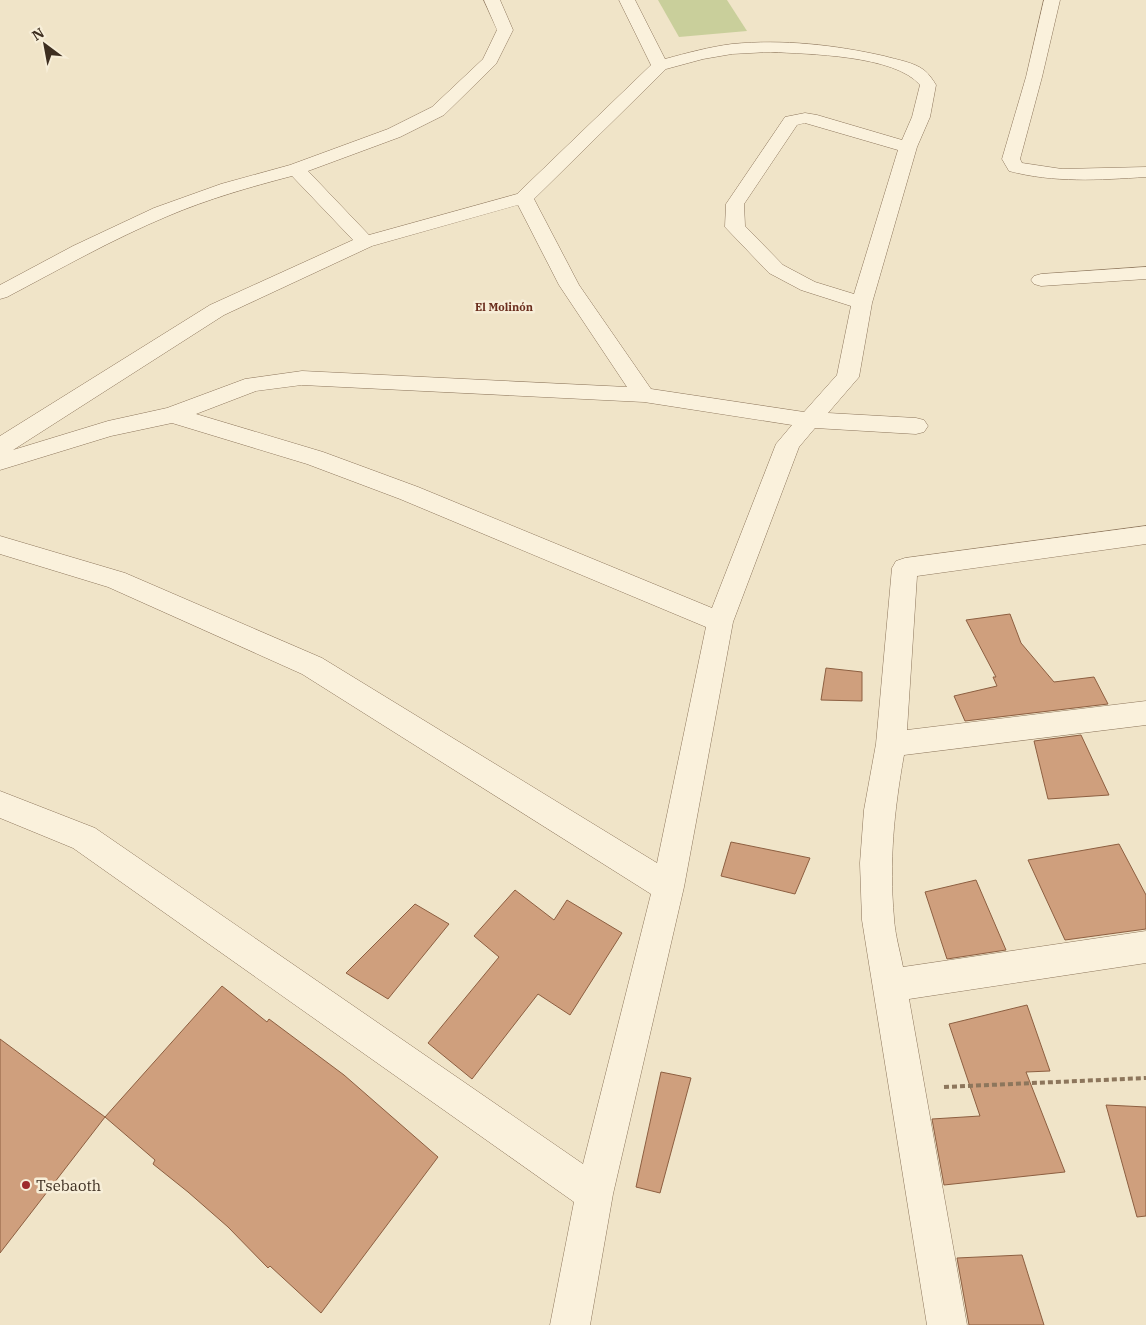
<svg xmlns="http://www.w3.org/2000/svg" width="1146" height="1325" font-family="'IBM Plex Serif',serif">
  <rect width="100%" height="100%" fill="#f0e4c8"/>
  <!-- green -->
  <polygon fill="#c9cf9b" points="658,0 727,0 747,31 679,37"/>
  <!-- building -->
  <g fill="#cf9f7d" stroke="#8d5f41">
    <polygon points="1010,614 1021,643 1054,682 1094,677 1108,704 965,721 954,696 997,686 993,677 996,677 966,620"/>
    <polygon points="826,668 862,672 862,701 821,700"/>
    <polygon points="1081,735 1109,795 1048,799 1034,741"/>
    <polygon points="731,842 810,858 795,894 721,876"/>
    <polygon points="1119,844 1146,895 1146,929 1065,940 1028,860"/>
    <polygon points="976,880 1006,950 947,959 925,892"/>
    <polygon points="515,890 554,920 567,900 622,933 570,1015 538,994 472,1079 428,1043 499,957 474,936"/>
    <polygon points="415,904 449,924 388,999 346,973"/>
    <polygon points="222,986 267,1022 269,1019 344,1075 438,1157 321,1313 270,1266 268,1268 228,1227 188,1192 153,1164 155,1160 105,1117"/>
    <polygon points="1027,1005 1050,1071 1026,1072 1065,1172 944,1185 932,1119 980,1116 949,1024"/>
    <polygon points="0,1039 105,1117 0,1253"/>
    <polygon points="661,1072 691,1078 660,1193 636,1187"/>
    <polygon points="1106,1105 1146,1107 1146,1216 1137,1217"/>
    <polygon points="1022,1255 1044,1325 969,1325 957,1258"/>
  </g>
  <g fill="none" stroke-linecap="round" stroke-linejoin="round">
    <!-- minor casing -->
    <g stroke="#8d765c" stroke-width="1">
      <g id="minor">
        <path d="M484,0H500L513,30L496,64L444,115L400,137L308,171L369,235L517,194L651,65L619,0H635L665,59C687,53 709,47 732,44C783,39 835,45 884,56C898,60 913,62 924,70C929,74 933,80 936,85L930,117L917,147L872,303L859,377L828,413L916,418L924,420L928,426L924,432L916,434L815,428L799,447L733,622L684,887L613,1194L590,1325H550L574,1202L73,848L0,818V791L95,828L583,1164L651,894L302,674L108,587L0,554V536L125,573L322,658L657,863L706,627L400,499L307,464L172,423L111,436L0,470V436L210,305L353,240L292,176C250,187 208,199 168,216C113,239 60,269 7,297L0,299V285L73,246L154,208L221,184L290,165L388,129L432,107L483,59L497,30ZM771,52C808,54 895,55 920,85L912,117L902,140L817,115L805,113L785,117L726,204L725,227L769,273L801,290L851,306L837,375L804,412L651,389L579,285L534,199L666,69L703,59L732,54ZM805,123L898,150L854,294L815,282L783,265L745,226L744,204L797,125ZM518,205L559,285L627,387L302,371L245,379L167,408L108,421L13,450L224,315L372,246ZM302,385L644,402L792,425L776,444L712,608L418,487L323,452L196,414L256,391Z"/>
        <path d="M1044,0H1060L1042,77L1020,159L1022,163L1062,169L1146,167V177C1099,180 1054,183 1009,171L1002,159L1026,77Z"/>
        <polygon points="1146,267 1146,279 1041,286 1034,284 1031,280 1034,276 1041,274"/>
        <path d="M1146,526V544L917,576L907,730L1146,701V725L904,755C894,811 889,861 894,918C895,935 900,951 903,967L1146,931V963L909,999L967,1325H927L862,920L860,863L864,810L876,744L892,568L896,561L905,558Z"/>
      </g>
    </g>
    <!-- path -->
    <polyline stroke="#8d765c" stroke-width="4" stroke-dasharray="5 3" stroke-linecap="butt" points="944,1087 1146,1078"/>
    <!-- minor -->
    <use href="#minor" fill="#faf1dc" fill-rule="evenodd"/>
  </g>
  <!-- markers -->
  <circle fill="#9e2a2b" stroke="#f7eed8" stroke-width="2" cx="26" cy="1185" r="5"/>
  <g text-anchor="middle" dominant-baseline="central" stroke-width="5" stroke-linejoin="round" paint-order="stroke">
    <!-- far-neighbourhood labels -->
    <g font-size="11" font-weight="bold" fill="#6b2e1e" stroke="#f7eed8">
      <text x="504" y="307">El Molinón</text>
    </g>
    <!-- near-poi labels -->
    <g font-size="15" fill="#3d2e20" stroke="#f7eed8" text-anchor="start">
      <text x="36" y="1185">Tsebaoth</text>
    </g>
  </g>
  <!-- north arrow -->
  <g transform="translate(45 45) rotate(328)" stroke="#f7eed8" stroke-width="4" paint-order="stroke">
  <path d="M0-4L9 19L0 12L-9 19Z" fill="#3d2e20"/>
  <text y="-8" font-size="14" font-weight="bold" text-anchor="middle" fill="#3d2e20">N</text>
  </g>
</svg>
